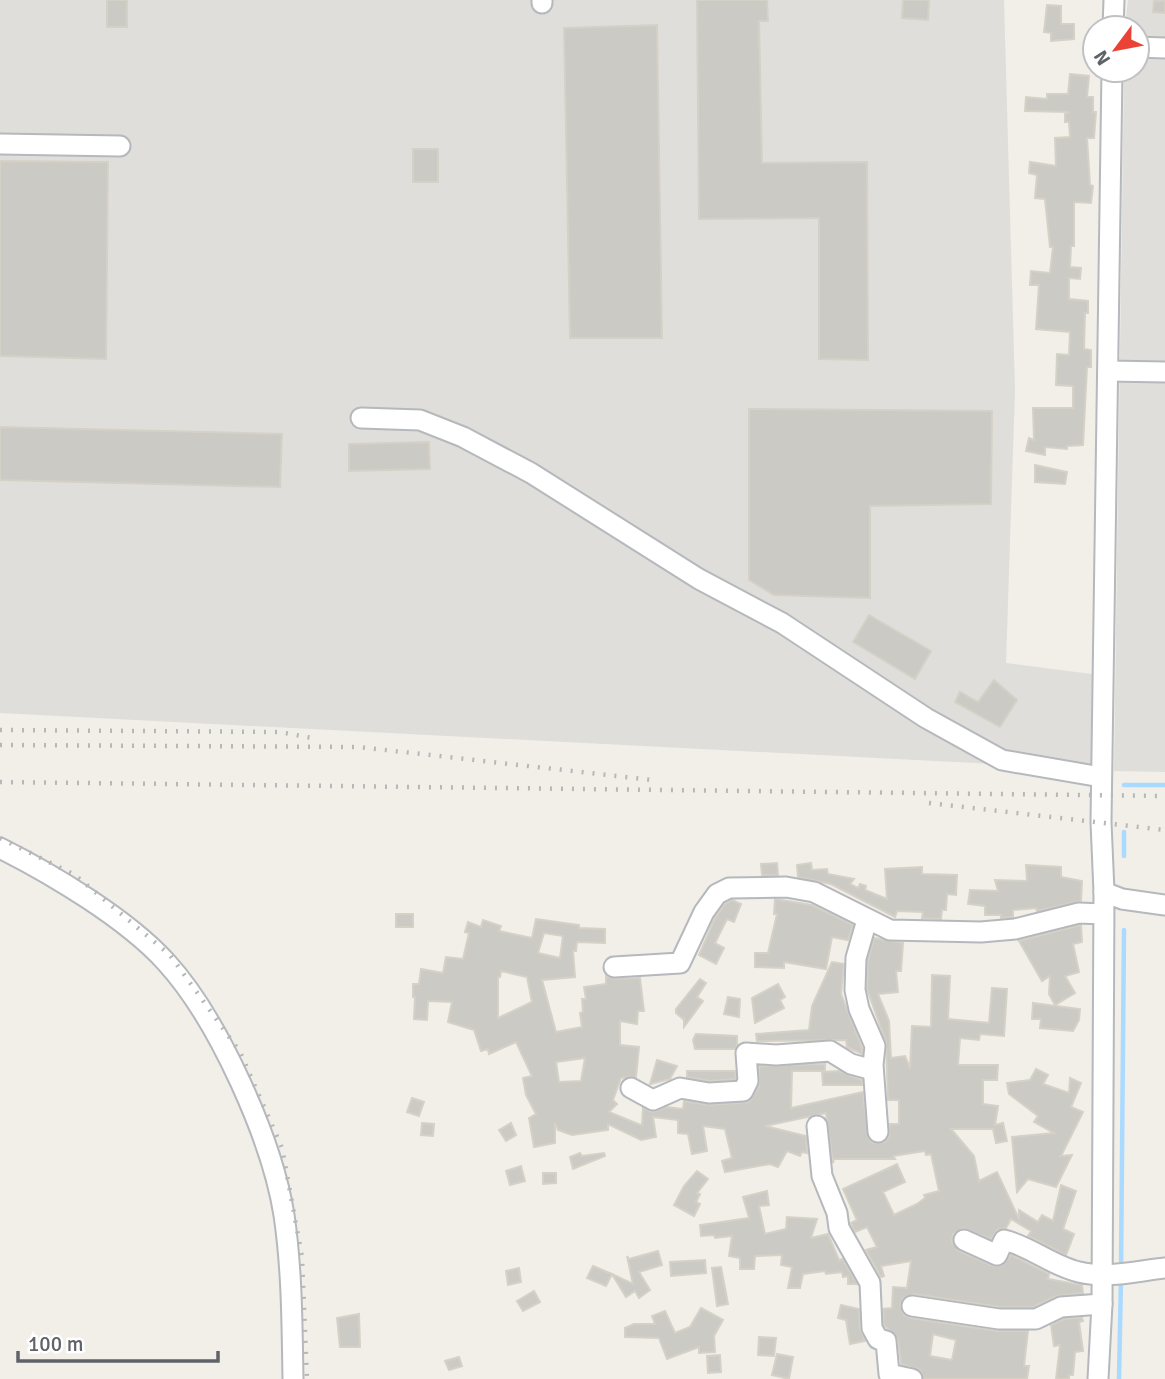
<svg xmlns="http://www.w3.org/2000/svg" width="1165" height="1379" font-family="Signika,sans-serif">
  <rect width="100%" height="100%" fill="#f1efe8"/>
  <!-- industrial -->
  <g fill="#e0deda">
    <polygon points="0,0 1004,0 1015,390 1006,663 1092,674 1091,769 0,713"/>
    <polygon points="1128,0 1165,0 1165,772 1114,771 1124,70 1137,70 1137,28 1125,28"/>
  </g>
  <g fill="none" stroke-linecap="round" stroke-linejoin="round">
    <!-- stream -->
    <g stroke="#aadaff" stroke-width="4.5">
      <polyline points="1124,785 1165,785"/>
      <polyline points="1124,832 1124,856"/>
      <polyline points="1121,1270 1124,930"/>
      <polyline points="1119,1379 1121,1278"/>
    </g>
  </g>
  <!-- building -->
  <g fill="#cccac5" stroke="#d6d1c6" stroke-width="2" fill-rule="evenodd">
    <rect x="107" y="0" width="20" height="27"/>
    <polygon points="697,0 767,0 768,21 759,21 762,163 867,162 868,360 819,359 819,218 699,219"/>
    <polygon points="903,0 929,0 928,20 902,18"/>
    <polygon points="1154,1 1165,1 1165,13 1153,12"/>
    <polygon points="1047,5 1061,6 1061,24 1074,24 1074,39 1051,41 1051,33 1044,32"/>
    <polygon points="657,25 662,338 570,338 564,28"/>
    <polygon points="1070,74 1089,76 1087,97 1093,97 1093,112 1096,112 1094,138 1087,138 1090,185 1093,186 1091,203 1074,202 1074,246 1071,246 1070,267 1081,268 1080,279 1069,278 1069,299 1088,301 1088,313 1085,313 1084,349 1091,350 1091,367 1087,367 1083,445 1067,446 1067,449 1045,447 1045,455 1026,451 1029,438 1034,440 1033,408 1073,408 1073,386 1056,385 1057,354 1069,355 1070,332 1036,329 1039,285 1030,285 1031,271 1050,273 1053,247 1050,247 1045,199 1035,198 1037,175 1029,173 1030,162 1056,166 1055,138 1070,137 1069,122 1065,122 1065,114 1069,112 1025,111 1026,97 1047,99 1047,94 1068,94"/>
    <rect x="413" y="149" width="25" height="33"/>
    <polygon points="0,161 108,162 106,359 0,356"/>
    <polygon points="749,409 992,411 991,504 870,506 870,598 774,595 749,580"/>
    <polygon points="0,427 282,434 280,487 0,480"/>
    <polygon points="429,442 430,469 349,471 349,444"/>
    <polygon points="1035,465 1067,472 1065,484 1035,482"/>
    <polygon points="869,615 931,651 915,679 853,642"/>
    <polygon points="994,680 1017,700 1000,727 955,702 960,692 978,702"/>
    <polygon points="777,863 778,875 762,875 761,864"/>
    <polygon points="811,863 812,870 827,869 828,874 854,879 850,884 858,888 860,884 866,886 865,890 887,899 885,869 922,867 922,874 957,875 956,895 947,894 946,910 942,910 941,919 922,918 923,912 897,911 895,917 831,884 798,877 797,865"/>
    <polygon points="1026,865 1061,867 1061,877 1082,881 1081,901 1037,911 1036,908 1013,910 1013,917 1001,918 1001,915 985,915 985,906 968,904 970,890 998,891 995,880 1027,881"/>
    <polygon points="775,899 812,905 853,925 848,940 832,937 826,969 784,962 784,968 755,967 755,953 768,953 777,914 774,914"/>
    <polygon points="732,900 741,904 734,922 727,919 715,943 724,948 716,964 699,955 715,918 725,904"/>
    <rect x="396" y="914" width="17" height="13"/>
    <path d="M536,919L579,925V928L605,929V943L577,942L576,951H573L575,977L542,980L556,1032L582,1027L580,1013L583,1012L582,999H586L584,987L606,984V976L615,979L640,978L644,1011H638L637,1024L620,1021V1045L639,1047L636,1077L621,1078L613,1100L617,1104L609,1112L638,1124L642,1125L643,1108L653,1112L666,1107L683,1109L684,1101L709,1105L749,1102L759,1086V1066L825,1064V1071H792L791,1108L863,1092L868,1138L873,1143L884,1142L889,1137L890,1124H899V1100H888L886,1042L867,989L868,960L874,938L903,943L901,971H896L898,992L878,994L889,1021L891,1058L905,1056L910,1068L912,1026L931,1027L932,975L950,976L948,1019L989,1023L992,988L1007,989L1004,1036L980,1034L979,1040L960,1038L958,1065H998L997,1080H983V1104L998,1106L995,1125L1003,1123L1007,1141L996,1143L993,1129H951L974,1156L979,1181L997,1172L1019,1219V1210L1038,1222L1042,1215L1053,1221L1061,1185L1076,1191L1063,1229L1074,1234L1066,1255L1028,1236L1031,1231L1011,1219L1006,1228L997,1230L991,1239L963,1228L953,1234L952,1242L959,1251L993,1266L1003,1265L1011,1255L1049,1274L1048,1279L1082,1285L1083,1293L1056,1296L1033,1307H1000L914,1294L903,1298L900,1305L904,1315L910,1318L997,1331H1028L1024,1366H1029L1027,1379H924L920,1370L901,1364L898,1339L884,1325L883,1309L892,1308L893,1287L907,1288L911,1261L881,1266L884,1276L881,1277L866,1250L877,1247L867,1227L855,1232L851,1223L857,1220L843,1189L897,1164L905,1182L883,1192L894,1215L917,1204L925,1198L924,1195L939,1191L931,1154L926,1155L925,1151L893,1156L895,1159H834L833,1163L826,1113L765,1126L806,1136L807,1153L802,1152L800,1156L787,1151L778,1167L770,1164L725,1172L722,1161L732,1158L725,1129L703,1126L707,1151L692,1154L688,1134L678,1133V1120L653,1117L656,1137L641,1140L608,1124V1130L572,1135L558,1130L555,1123V1143L534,1147L529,1118L536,1114L526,1095L523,1078L532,1076L516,1042L489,1054L488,1049L481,1051L474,1030L448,1022L452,1002L428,1001L427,1020L414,1019L415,997H413V984H419L421,969L443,973L446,957L463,959L469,933L465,932L468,922L481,927L483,920L501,926L499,931L532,938ZM544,933L563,936L560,958L538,953ZM501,971L527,977L532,1002L498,1018V977H500ZM585,1058L581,1081L559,1082L556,1062ZM933,1334L956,1340L952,1360L930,1356Z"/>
    <polygon points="1081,925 1082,942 1073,944 1079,972 1065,976 1075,993 1055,1005 1049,994 1050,976 1042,981 1019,941"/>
    <polygon points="832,962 844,964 841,994 862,1048 862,1054 847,1047 846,1040 757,1041 756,1034 809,1030 812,1006"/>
    <polygon points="700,979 706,983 697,997 703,1001 684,1027 684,1017 683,1019 676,1013 676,1009"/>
    <polygon points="778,984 785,997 780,1000 784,1008 755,1023 752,998"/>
    <polygon points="728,997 740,999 739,1017 724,1014"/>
    <polygon points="1033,1003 1080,1009 1079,1020 1073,1031 1040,1028 1041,1019 1032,1019"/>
    <polygon points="696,1034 737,1036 737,1046 735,1049 695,1049 693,1040"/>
    <polygon points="657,1060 677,1066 670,1079 650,1084"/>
    <polygon points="1036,1069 1048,1075 1043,1084 1069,1093 1070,1078 1081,1083 1071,1107 1083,1112 1061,1156 1072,1155 1056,1187 1028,1179 1017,1192 1012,1137 1054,1133 1034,1122 1038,1116 1009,1094 1007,1083 1030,1080"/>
    <polygon points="687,1071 735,1071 736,1079 710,1081 687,1077"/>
    <polygon points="839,1071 862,1080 862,1085 823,1085 822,1072"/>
    <polygon points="412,1098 424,1102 419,1116 407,1112"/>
    <polygon points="422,1123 434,1124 433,1136 421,1135"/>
    <polygon points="511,1123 516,1135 506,1141 499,1130"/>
    <polygon points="580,1153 582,1156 604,1153 605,1156 573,1169 570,1157"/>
    <polygon points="521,1166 525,1181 510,1185 506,1171"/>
    <polygon points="697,1171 708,1179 697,1193 700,1194 696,1202 700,1204 694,1216 674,1205 684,1186"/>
    <polygon points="543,1173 556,1173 556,1183 543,1184"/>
    <polygon points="767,1191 769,1205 759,1206 765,1234 786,1229 787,1217 817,1219 811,1238 828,1234 839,1260 843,1259 857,1284 848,1284 848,1276 843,1277 842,1272 826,1274 825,1271 803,1274 800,1288 788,1288 792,1267 781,1265 782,1255 755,1256 754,1269 740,1269 740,1258 729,1256 732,1236 715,1238 714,1235 701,1236 700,1225 749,1218 743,1197"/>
    <polygon points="658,1251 662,1265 639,1272 650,1290 639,1298 635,1291 626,1297 612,1274 633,1284 627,1256 629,1259"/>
    <polygon points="705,1260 706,1273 671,1276 670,1262"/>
    <polygon points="593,1266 612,1274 606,1286 587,1278"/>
    <polygon points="721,1267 728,1304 717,1306 712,1268"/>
    <polygon points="519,1268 521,1282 508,1285 506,1271"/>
    <polygon points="534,1291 540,1302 523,1311 517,1301"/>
    <polygon points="841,1305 859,1309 860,1329 865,1341 850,1344 846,1320 838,1318"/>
    <polygon points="701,1308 723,1320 714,1336 715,1352 699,1353 699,1347 667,1359 659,1338 625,1337 625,1328 634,1324 655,1324 652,1316 665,1311 675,1333 690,1327"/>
    <polygon points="359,1314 360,1347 340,1347 337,1318"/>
    <polygon points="1082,1318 1083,1321 1079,1322 1083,1351 1075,1352 1073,1375 1069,1375 1069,1379 1056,1379 1060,1345 1054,1346 1051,1325 1064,1319"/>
    <polygon points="759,1337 776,1338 774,1356 758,1355"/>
    <polygon points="777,1354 793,1357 789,1379 772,1375"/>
    <polygon points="720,1355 721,1372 708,1373 707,1356"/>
    <polygon points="459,1357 462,1366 449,1370 445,1361"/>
  </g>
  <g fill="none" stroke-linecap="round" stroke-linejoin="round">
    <!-- minor casing -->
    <g stroke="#b5b8bc" stroke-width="23">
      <g id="minor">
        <polyline points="542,0 542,3"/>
        <polyline points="1113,28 1114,0"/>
        <polyline points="1137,47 1165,48"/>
        <polyline points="0,144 120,146"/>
        <polyline points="1108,371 1165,372"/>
        <polyline points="361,418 420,420 463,437 531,473 699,579 782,623 926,718 1002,760 1101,777"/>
        <path d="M0,848C52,874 127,919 166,962C218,1019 272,1139 284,1215C292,1269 292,1324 293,1379"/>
        <polyline points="1104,892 1122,899 1165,905"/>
        <polyline points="867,920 856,958 855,990 859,1009 875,1046 873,1065 878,1132"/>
        <polyline points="614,967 680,963 704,912 717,894 729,888 786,887 814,892 890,930 981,932 1015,929 1079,913 1103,914"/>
        <polyline points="631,1088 653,1100 680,1088 709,1093 743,1091 748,1081 746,1053 776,1055 830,1051 851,1064 873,1070"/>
        <polyline points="817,1126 822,1176 837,1213 839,1228 870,1283 872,1328 878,1339 886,1341 889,1374 912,1379"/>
        <path d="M964,1240L997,1255L1004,1240C1030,1246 1052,1266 1079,1272C1106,1279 1137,1271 1165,1268"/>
        <polyline points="912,1306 999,1319 1036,1319 1061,1307 1102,1304"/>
        <polyline points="1098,1379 1102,1304 1104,892 1101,822 1112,70"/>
      </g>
    </g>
    <!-- minor -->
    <use href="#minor" stroke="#fff" stroke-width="19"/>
    <!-- rail -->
    <g stroke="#b6b7b8" stroke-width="4.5" stroke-dasharray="2 9" stroke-linecap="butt">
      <polyline points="0,730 280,732 317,739"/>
      <polyline points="0,745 359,747 652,780"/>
      <polyline points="0,782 1165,796"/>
      <polyline points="929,803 1165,830"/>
      <polyline points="0,838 75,875 170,955 240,1052 282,1148 302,1257 307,1379"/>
    </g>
  </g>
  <!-- north arrow -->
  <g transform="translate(1116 49) rotate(238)"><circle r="33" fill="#ffffff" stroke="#bfc1c3" stroke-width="2"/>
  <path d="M0-5L12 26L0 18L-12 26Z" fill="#ea4335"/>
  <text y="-10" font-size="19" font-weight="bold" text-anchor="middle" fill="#5f6368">N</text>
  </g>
  <!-- scale -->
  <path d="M18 1351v10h200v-10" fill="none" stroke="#5f6368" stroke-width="3.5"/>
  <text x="28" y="1351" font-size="21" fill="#5f6368" stroke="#ffffff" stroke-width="5" paint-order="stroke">100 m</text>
</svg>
